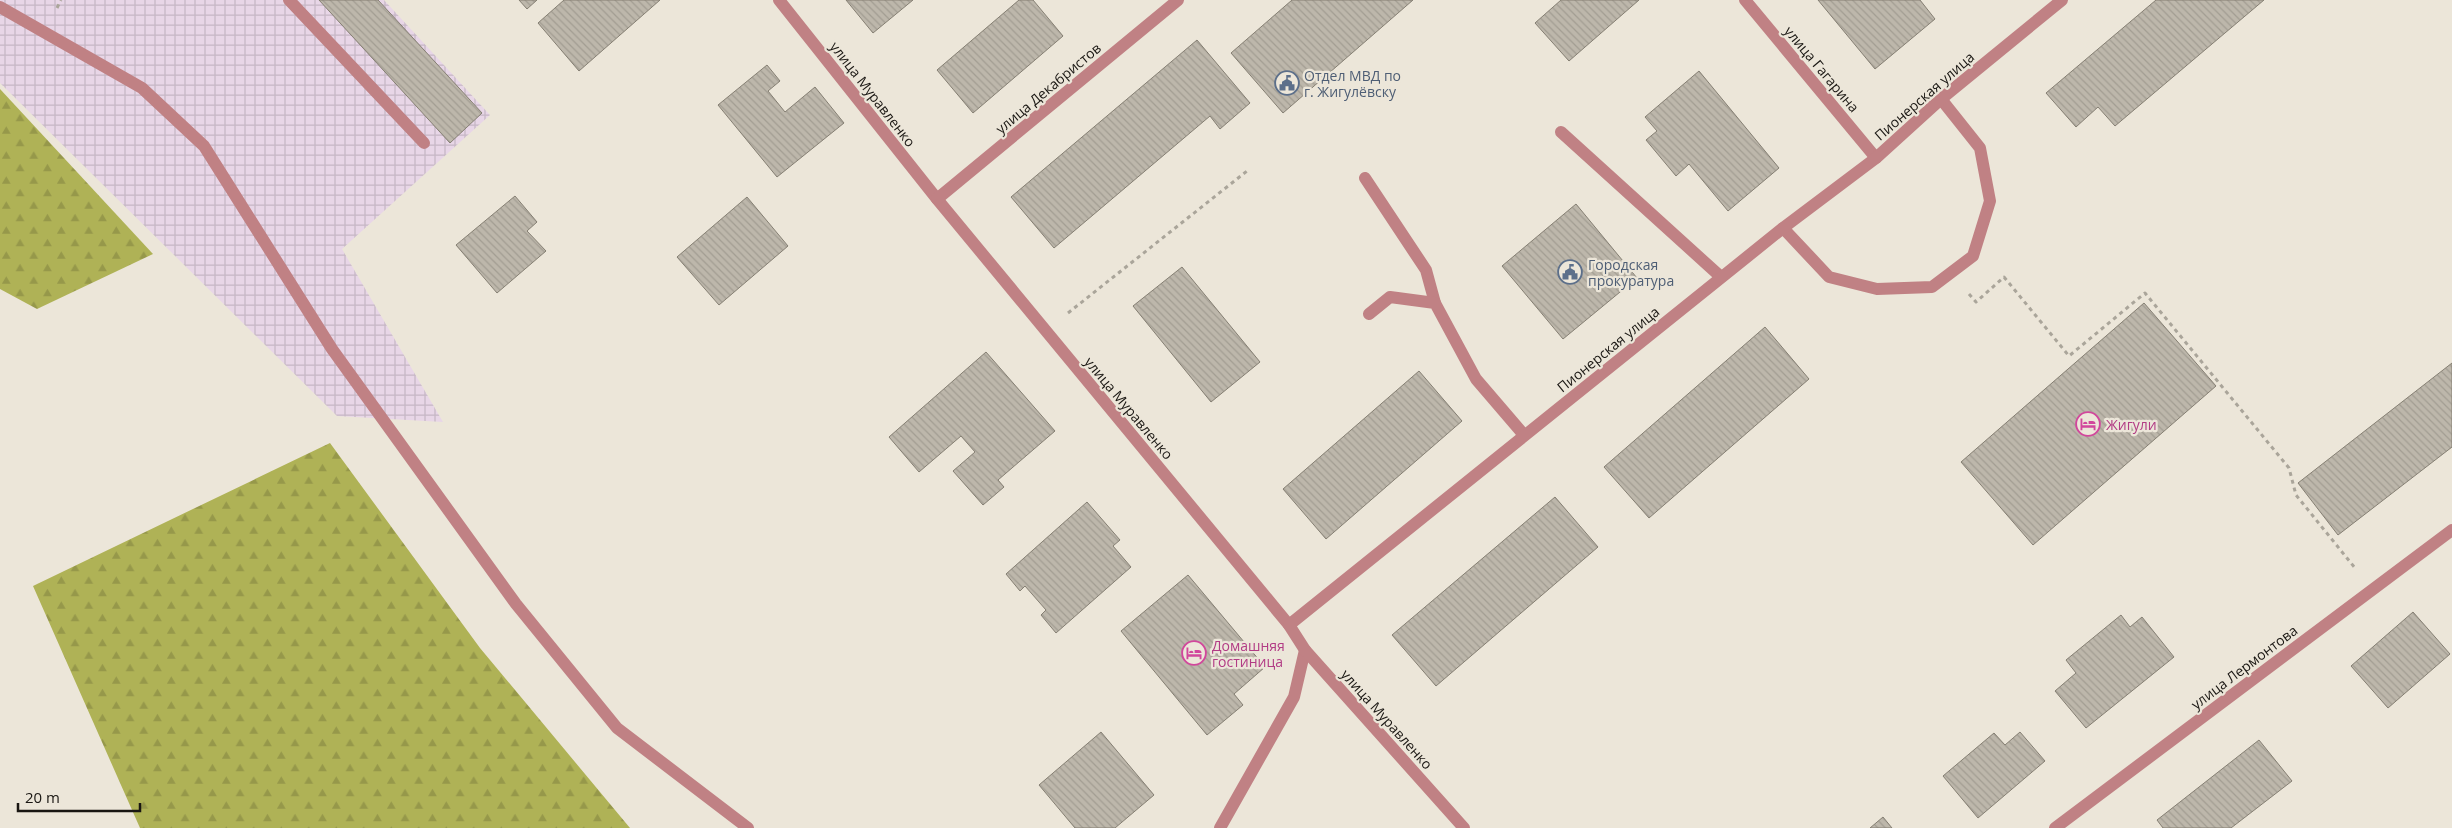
<svg xmlns="http://www.w3.org/2000/svg" width="2452" height="828" font-family="'Open Sans',sans-serif">
  <defs>
    <pattern id="industrial-grid" width="8" height="8" patternUnits="userSpaceOnUse" patternTransform="scale(1.25)"><rect width="8" height="8" fill="#e8d6e7"/><path d="M0 4h8M4 0v8" fill="none" stroke="#c6b7c5"/></pattern>
    <pattern id="forest-firs" width="22" height="20" patternUnits="userSpaceOnUse" patternTransform="scale(1.25)"><rect width="22" height="20" fill="#afb256"/><path d="M5 1l3.5 6h-7zM16 11l3.5 6h-7z" fill="#96984a"/></pattern>
    <pattern id="building-back-hatch" width="6" height="6" patternUnits="userSpaceOnUse" patternTransform="scale(1.25)"><rect width="6" height="6" fill="#bdb7ab"/><path d="M-1 5l2 2M0 0l6 6M5-1l2 2" fill="none" stroke="#a29d92"/></pattern>
  </defs>
  <rect width="100%" height="100%" fill="#ece6d9"/>
  <!-- industrial -->
  <polygon fill="url(#industrial-grid)" points="0,0 384,0 490,115 342,249 443,422 337,416 0,83"/>
  <!-- forest -->
  <g fill="url(#forest-firs)">
    <polygon points="0,89 153,254 37,309 0,289"/>
    <polygon points="330,443 480,648 630,828 140,828 33,586"/>
  </g>
  <!-- building -->
  <g fill="url(#building-back-hatch)" stroke="#857f73">
    <polygon points="319,0 378,0 482,113 450,143"/>
    <polygon points="519,0 537,0 527,9"/>
    <polygon points="564,0 660,0 579,71 538,23"/>
    <polygon points="846,0 913,0 873,33"/>
    <polygon points="1019,0 1033,0 1063,36 973,113 937,70"/>
    <polygon points="1292,0 1413,0 1283,113 1231,53"/>
    <polygon points="1561,0 1639,0 1569,61 1535,23"/>
    <polygon points="1818,0 1920,0 1935,19 1875,69"/>
    <polygon points="2156,0 2264,0 2115,126 2098,107 2076,127 2046,93"/>
    <polygon points="1197,40 1250,103 1220,129 1210,116 1054,248 1011,197"/>
    <polygon points="767,65 780,81 768,91 785,112 815,87 844,123 777,177 718,105"/>
    <polygon points="1699,71 1779,168 1728,211 1689,164 1676,176 1646,140 1657,131 1645,117"/>
    <polygon points="515,196 537,222 527,231 546,251 497,293 456,245"/>
    <polygon points="747,197 788,246 719,305 677,257"/>
    <polygon points="1576,204 1637,278 1563,339 1502,266"/>
    <polygon points="1182,267 1260,362 1211,402 1133,306"/>
    <polygon points="2144,303 2216,386 2033,545 1961,462"/>
    <polygon points="1765,327 1809,379 1649,518 1604,467"/>
    <polygon points="986,352 1055,431 998,480 1004,487 983,505 953,471 975,452 961,436 919,472 889,437"/>
    <polygon points="2452,363 2452,447 2338,535 2298,483"/>
    <polygon points="1419,371 1462,421 1326,539 1283,489"/>
    <polygon points="1555,497 1598,547 1436,686 1392,635"/>
    <polygon points="1087,502 1120,540 1113,546 1131,567 1056,633 1041,615 1046,610 1025,586 1020,591 1006,574"/>
    <polygon points="1188,575 1265,667 1234,694 1243,705 1207,735 1121,631"/>
    <polygon points="2413,612 2450,654 2388,708 2351,666"/>
    <polygon points="2121,615 2130,627 2142,617 2174,657 2086,728 2055,691 2076,673 2066,660"/>
    <polygon points="1101,732 1154,795 1115,828 1075,828 1039,785"/>
    <polygon points="2020,732 2045,761 1978,818 1943,776 1994,733 2005,745"/>
    <polygon points="2259,740 2292,781 2231,828 2163,828 2157,820"/>
    <polygon points="1883,817 1892,828 1870,828"/>
  </g>
  <g fill="none" stroke-linecap="round" stroke-linejoin="round">
    <!-- path -->
    <g stroke="#aaa59a" stroke-width="3" stroke-dasharray="4 4" stroke-linecap="butt">
      <polyline points="57,8 61,0"/>
      <polyline points="1969,294 1976,302 2004,277 2069,356 2145,293 2289,468 2296,495 2355,568"/>
      <polyline points="1068,313 1247,171"/>
    </g>
    <!-- service -->
    <g stroke="#c08184" stroke-width="12">
      <polyline points="289,0 424,143"/>
      <polyline points="0,7 142,88 204,146 332,349 516,604 617,728 748,828"/>
      <polyline points="1561,132 1721,277"/>
      <polyline points="1365,178 1426,270 1435,303"/>
      <polyline points="1783,228 1829,277 1877,289 1932,287 1973,256 1990,201 1980,148 1941,99"/>
      <polyline points="1369,314 1390,297 1435,303 1476,379 1524,435"/>
      <polyline points="1220,828 1294,697 1305,650"/>
    </g>
    <!-- minor -->
    <g stroke="#c08184" stroke-width="12">
      <polyline points="779,0 937,199 1289,625 1305,650 1464,828"/>
      <polyline points="1745,0 1876,158"/>
      <polyline points="937,199 1178,0"/>
      <polyline points="1289,625 1783,228 1876,158 1941,99 2062,0"/>
      <polyline points="2055,828 2452,530"/>
    </g>
  </g>
  <!-- icons -->
  <defs>
    <g id="civic-ring" transform="scale(1.25)"><circle r="9.5" fill="#ece6d9" stroke="#5c6f8a" stroke-width="1.5"/><path d="M-.6-6.5H3V-4.5H.6V-3L4-1V1h2V6H-6V1h2V-1L-.6-3ZM-1.2 2.5V6h2.4V2.5Z" fill="#5c6f8a"/></g>
    <g id="hotel-ring" transform="scale(1.25)"><circle r="9.5" fill="#ece6d9" stroke="#d1479c" stroke-width="1.5"/><path d="M-6-4.5h1.5V1H6V5H4.5V3h-9V5H-6ZM-4 0a1.8 1.8 0 1 1 3.6 0ZM.5 0V-2.5h3Q6-2.5 6 0Z" fill="#d1479c"/></g>
  </defs>
  <g fill-rule="evenodd">
    <use href="#civic-ring" x="1287" y="83"/>
    <use href="#civic-ring" x="1570" y="272"/>
    <use href="#hotel-ring" x="2088" y="424"/>
    <use href="#hotel-ring" x="1194" y="653"/>
  </g>
  <g text-anchor="middle" dominant-baseline="central" stroke-width="4.5" stroke-linejoin="round" paint-order="stroke">
    <!-- street labels -->
    <g font-size="14" fill="#191612" stroke="#ece6d9">
      <text transform="translate(1822 69) rotate(50)">улица Гагарина</text>
      <text transform="translate(1048 88) rotate(-40)">улица Декабристов</text>
      <text transform="translate(873 94) rotate(52)">улица Муравленко</text>
      <text transform="translate(1924 96) rotate(-41)">Пионерская улица</text>
      <text transform="translate(1608 349) rotate(-39)">Пионерская улица</text>
      <text transform="translate(1129 408) rotate(50)">улица Муравленко</text>
      <text transform="translate(2244 667) rotate(-37)">улица Лермонтова</text>
      <text transform="translate(1387 719) rotate(48)">улица Муравленко</text>
    </g>
    <!-- service labels -->
    <g font-size="14" fill="#4e5e75" stroke="#ece6d9" text-anchor="start">
      <text x="1304" y="75">Отдел МВД по<tspan x="1304" dy="16">г. Жигулёвску</tspan></text>
      <text x="1588" y="264">Городская<tspan x="1588" dy="16">прокуратура</tspan></text>
    </g>
    <!-- hotel labels -->
    <g font-size="14" fill="#b23c85" stroke="#ece6d9" text-anchor="start">
      <text x="2106" y="424">Жигули</text>
      <text x="1212" y="645">Домашняя<tspan x="1212" dy="16">гостиница</tspan></text>
    </g>
  </g>
  <!-- scale -->
  <path d="M18 803v8h122v-8" fill="none" stroke="#191612" stroke-width="2.5"/>
  <text x="25" y="803" font-size="15" fill="#191612" stroke="#ece6d9" stroke-width="4" paint-order="stroke">20 m</text>
</svg>
